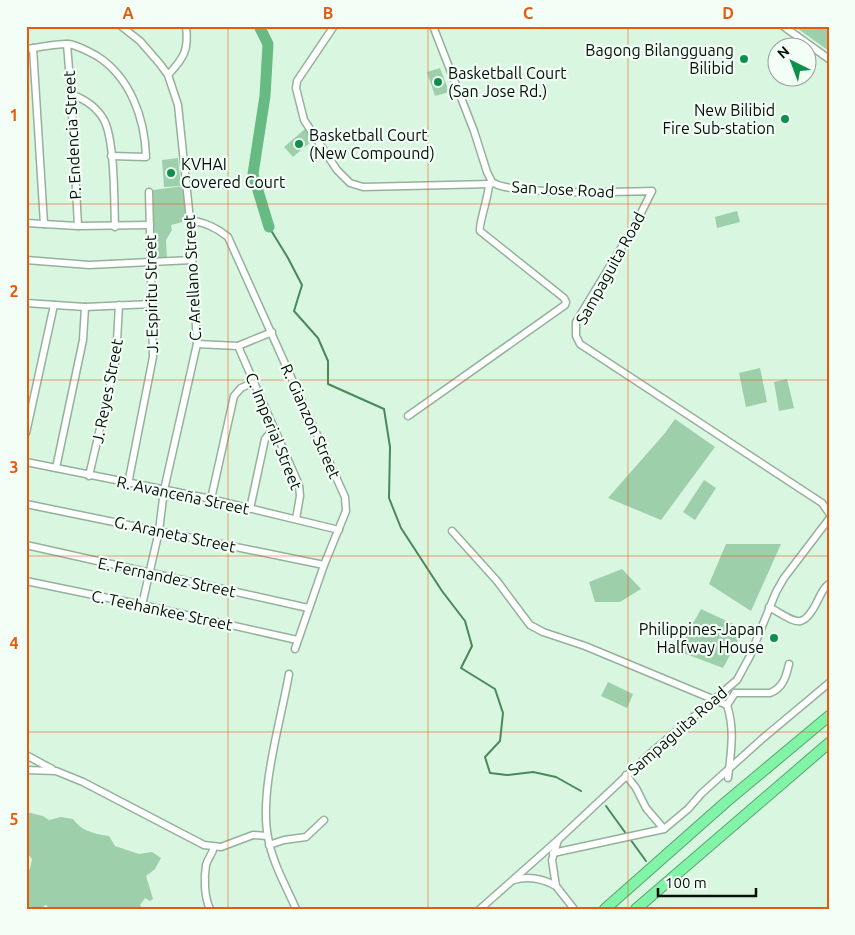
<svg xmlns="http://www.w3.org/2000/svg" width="855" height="935" font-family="Ubuntu,sans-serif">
  <rect width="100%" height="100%" fill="#d9f7e0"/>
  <!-- green -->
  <g fill="#9ccfaa">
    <polygon points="794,26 829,26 829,51"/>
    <polygon points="440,68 449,92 435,96 427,72"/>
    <polygon points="305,129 313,140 293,157 284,147"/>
    <polygon points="178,158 181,186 164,187 162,160"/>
    <polygon points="184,186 187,221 171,225 172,230 166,240 167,258 155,259 153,190"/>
    <polygon points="737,211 740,222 717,228 715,217"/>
    <polygon points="760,368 767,402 746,407 739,373"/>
    <polygon points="787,379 794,408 779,411 774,382"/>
    <polygon points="675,419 715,447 661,520 608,498 665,433"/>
    <polygon points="704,480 716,488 695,520 683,512"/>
    <polygon points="726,544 781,544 751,611 709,584"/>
    <polygon points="622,569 641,589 620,602 595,602 589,582"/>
    <polygon points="701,609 744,629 723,668 678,651"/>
    <polygon points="608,682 633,694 627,708 601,696"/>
    <path d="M26,812L43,816L49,820L61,817L73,819C81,831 95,834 109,836L115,846L139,854L152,852L161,858L155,869L146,876L153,899L150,901L145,898L140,905L142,909H51L46,905L39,909H26V871L30,869L32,859L26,852Z"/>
  </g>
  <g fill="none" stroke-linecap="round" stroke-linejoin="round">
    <!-- stream -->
    <g stroke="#49875d" stroke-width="2">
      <polyline points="269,227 288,258 302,285 294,311 318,338 328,361 328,384 384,409 390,447 389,498 401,528 442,591 465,621 472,646 461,668 495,689 503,713 500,741 485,757 490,773 507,775 533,772 556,777 581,791"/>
      <polyline points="606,806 627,835"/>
      <polyline points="630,839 646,861"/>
    </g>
    <!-- river -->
    <polyline stroke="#66ba82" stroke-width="11" points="259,26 268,44 265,96 253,174 269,227"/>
    <!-- minor casing -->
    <g stroke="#95b19c" stroke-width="9">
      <g id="minor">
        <polyline points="121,26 140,41 160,64 168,75 178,105 190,220 197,344 164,490 159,531 142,605"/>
        <polyline points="334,26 297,81 296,88 304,120 337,170 350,183 363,187 491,184"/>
        <path d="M433,26L474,131L487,172L492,182C501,188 512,188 521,189C565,194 608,192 652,191L635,225L576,322V336L580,344L822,503L829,513"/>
        <polyline points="783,26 829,59"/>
        <polyline points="67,44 71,94 78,226"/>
        <polyline points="33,48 44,224"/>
        <path d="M26,49C39,48 56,43 69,44C79,46 88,51 97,56C130,77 145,118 146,157L111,156"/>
        <path d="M168,75C184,58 189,50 186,26"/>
        <path d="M71,94C84,99 97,107 104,120C115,141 114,201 115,227"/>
        <path d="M190,220C205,223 216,227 228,237L345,497L346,511L324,565L295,649"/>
        <polyline points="26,223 78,226 150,225"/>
        <polyline points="26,260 89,265 192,260"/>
        <polyline points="26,303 85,307 152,304"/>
        <polyline points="197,344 238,346 272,332"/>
        <polyline points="238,346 299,485 300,496 296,519"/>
        <path d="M408,416L565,305L566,302L564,298L480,231C478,226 489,195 489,184"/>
        <polyline points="26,433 54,305"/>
        <polyline points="26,462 211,499 339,530"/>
        <polyline points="56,468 83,340 85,307"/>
        <polyline points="89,476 116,359 119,305"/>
        <polyline points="128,484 153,357 149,192"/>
        <polyline points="211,499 234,396 241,388 254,382"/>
        <polyline points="26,504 324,565"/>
        <polyline points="250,509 265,439 270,433 275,430"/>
        <path d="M452,531L497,581L530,625L543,632L585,646L727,705C735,730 731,752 728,778"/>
        <polyline points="26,545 308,608"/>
        <polyline points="26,581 142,605 297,640"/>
        <path d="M769,607C795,621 802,633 818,600C821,594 823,588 829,584"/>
        <path d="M289,674C281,720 259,792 268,837C272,862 286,886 296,909"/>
        <path d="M735,693H770C783,688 786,677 789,664"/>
        <polyline points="727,705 735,693"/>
        <polyline points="26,755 52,769"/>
        <polyline points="26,770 56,771 83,782 204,845 221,847 253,835 267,836"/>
        <polyline points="626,775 636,788 646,808 664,829"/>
        <polyline points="558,840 552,860 556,886 574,909"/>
        <polyline points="269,845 284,840 306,837 324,820"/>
        <polyline points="553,853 664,829 688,809 702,793 762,739 829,683"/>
        <path d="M514,880C528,876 543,879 556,886"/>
        <path d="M210,909C204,897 204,877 206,865C208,858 212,855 214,847"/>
        <polyline points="480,909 559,839 653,751 737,680 750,656 776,592 784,578 829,519"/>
      </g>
    </g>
    <!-- highway casing -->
    <g stroke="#56a470" stroke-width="12">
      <g id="highway">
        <polyline points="605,909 726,802 829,716"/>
        <polyline points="636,909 829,743"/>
      </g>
    </g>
    <!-- minor -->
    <use href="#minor" stroke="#fff" stroke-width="6"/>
    <!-- highway -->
    <use href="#highway" stroke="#82f4a8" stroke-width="10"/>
  </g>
  <!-- grid -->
  <path fill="none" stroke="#e8590c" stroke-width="1" stroke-opacity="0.55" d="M228,26V909M428,26V909M628,26V909M26,204H829M26,380H829M26,556H829M26,732H829"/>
  <!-- markers -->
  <g fill="#0e904d" stroke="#f3fff6" stroke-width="2">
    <circle cx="744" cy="59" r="5"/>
    <circle cx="438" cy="82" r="5"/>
    <circle cx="785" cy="119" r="5"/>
    <circle cx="299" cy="144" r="5"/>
    <circle cx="171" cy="173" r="5"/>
    <circle cx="774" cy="638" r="5"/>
  </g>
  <g text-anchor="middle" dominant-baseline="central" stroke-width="4.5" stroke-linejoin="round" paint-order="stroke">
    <!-- poi labels -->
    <g font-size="16" fill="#050f08" stroke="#f3fff6" text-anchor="end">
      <text x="734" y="50">Bagong Bilangguang<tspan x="734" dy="18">Bilibid</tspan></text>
      <text x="448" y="73" text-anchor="start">Basketball Court<tspan x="448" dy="18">(San Jose Rd.)</tspan></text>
      <text x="775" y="110">New Bilibid<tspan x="775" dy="18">Fire Sub-station</tspan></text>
      <text x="309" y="135" text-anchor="start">Basketball Court<tspan x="309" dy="18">(New Compound)</tspan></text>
      <text x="181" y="164" text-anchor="start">KVHAI<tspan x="181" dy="18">Covered Court</tspan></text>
      <text x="764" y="629">Philippines-Japan<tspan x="764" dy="18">Halfway House</tspan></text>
    </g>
    <!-- street labels -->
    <g font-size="16" fill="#050f08" stroke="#f3fff6">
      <text transform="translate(72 135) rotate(-93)">P. Endencia Street</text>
      <text transform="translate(563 189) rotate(3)">San Jose Road</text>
      <text transform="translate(610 268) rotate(-61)">Sampaguita Road</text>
      <text transform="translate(192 278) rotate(-93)">C. Arellano Street</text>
      <text transform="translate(151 294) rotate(-91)">J. Espiritu Street</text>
      <text transform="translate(107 391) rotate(-79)">J. Reyes Street</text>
      <text transform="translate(311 421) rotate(66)">R. Gianzon Street</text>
      <text transform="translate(274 431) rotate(68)">C. Imperial Street</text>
      <text transform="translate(183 495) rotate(12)">R. Avanceña Street</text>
      <text transform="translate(175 534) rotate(12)">G. Araneta Street</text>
      <text transform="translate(167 577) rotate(12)">E. Fernandez Street</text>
      <text transform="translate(162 610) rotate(12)">C. Teehankee Street</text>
      <text transform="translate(677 731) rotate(-41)">Sampaguita Road</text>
    </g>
  </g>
  <!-- border -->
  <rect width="855" height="935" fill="none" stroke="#f3fff6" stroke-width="55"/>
  <!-- north arrow -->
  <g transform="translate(792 62) rotate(318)"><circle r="24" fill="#f3fff6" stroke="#949f97"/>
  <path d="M0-4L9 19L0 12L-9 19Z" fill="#0e904d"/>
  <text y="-8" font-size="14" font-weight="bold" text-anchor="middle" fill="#050f08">N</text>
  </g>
  <!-- scale -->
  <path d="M658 888v8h98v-8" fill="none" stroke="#050f08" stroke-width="2.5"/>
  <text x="665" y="888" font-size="15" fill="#050f08" stroke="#f3fff6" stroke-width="4" paint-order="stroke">100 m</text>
  <rect x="28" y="28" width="800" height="880" fill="none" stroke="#e8590c" stroke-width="2"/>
  <g font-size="16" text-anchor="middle" font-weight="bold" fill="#e8590c">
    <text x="128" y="19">A</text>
    <text x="328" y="19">B</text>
    <text x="528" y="19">C</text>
    <text x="728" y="19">D</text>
    <text x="14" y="121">1</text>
    <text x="14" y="297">2</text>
    <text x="14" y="473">3</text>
    <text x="14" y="649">4</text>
    <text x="14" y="825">5</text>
  </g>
</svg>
